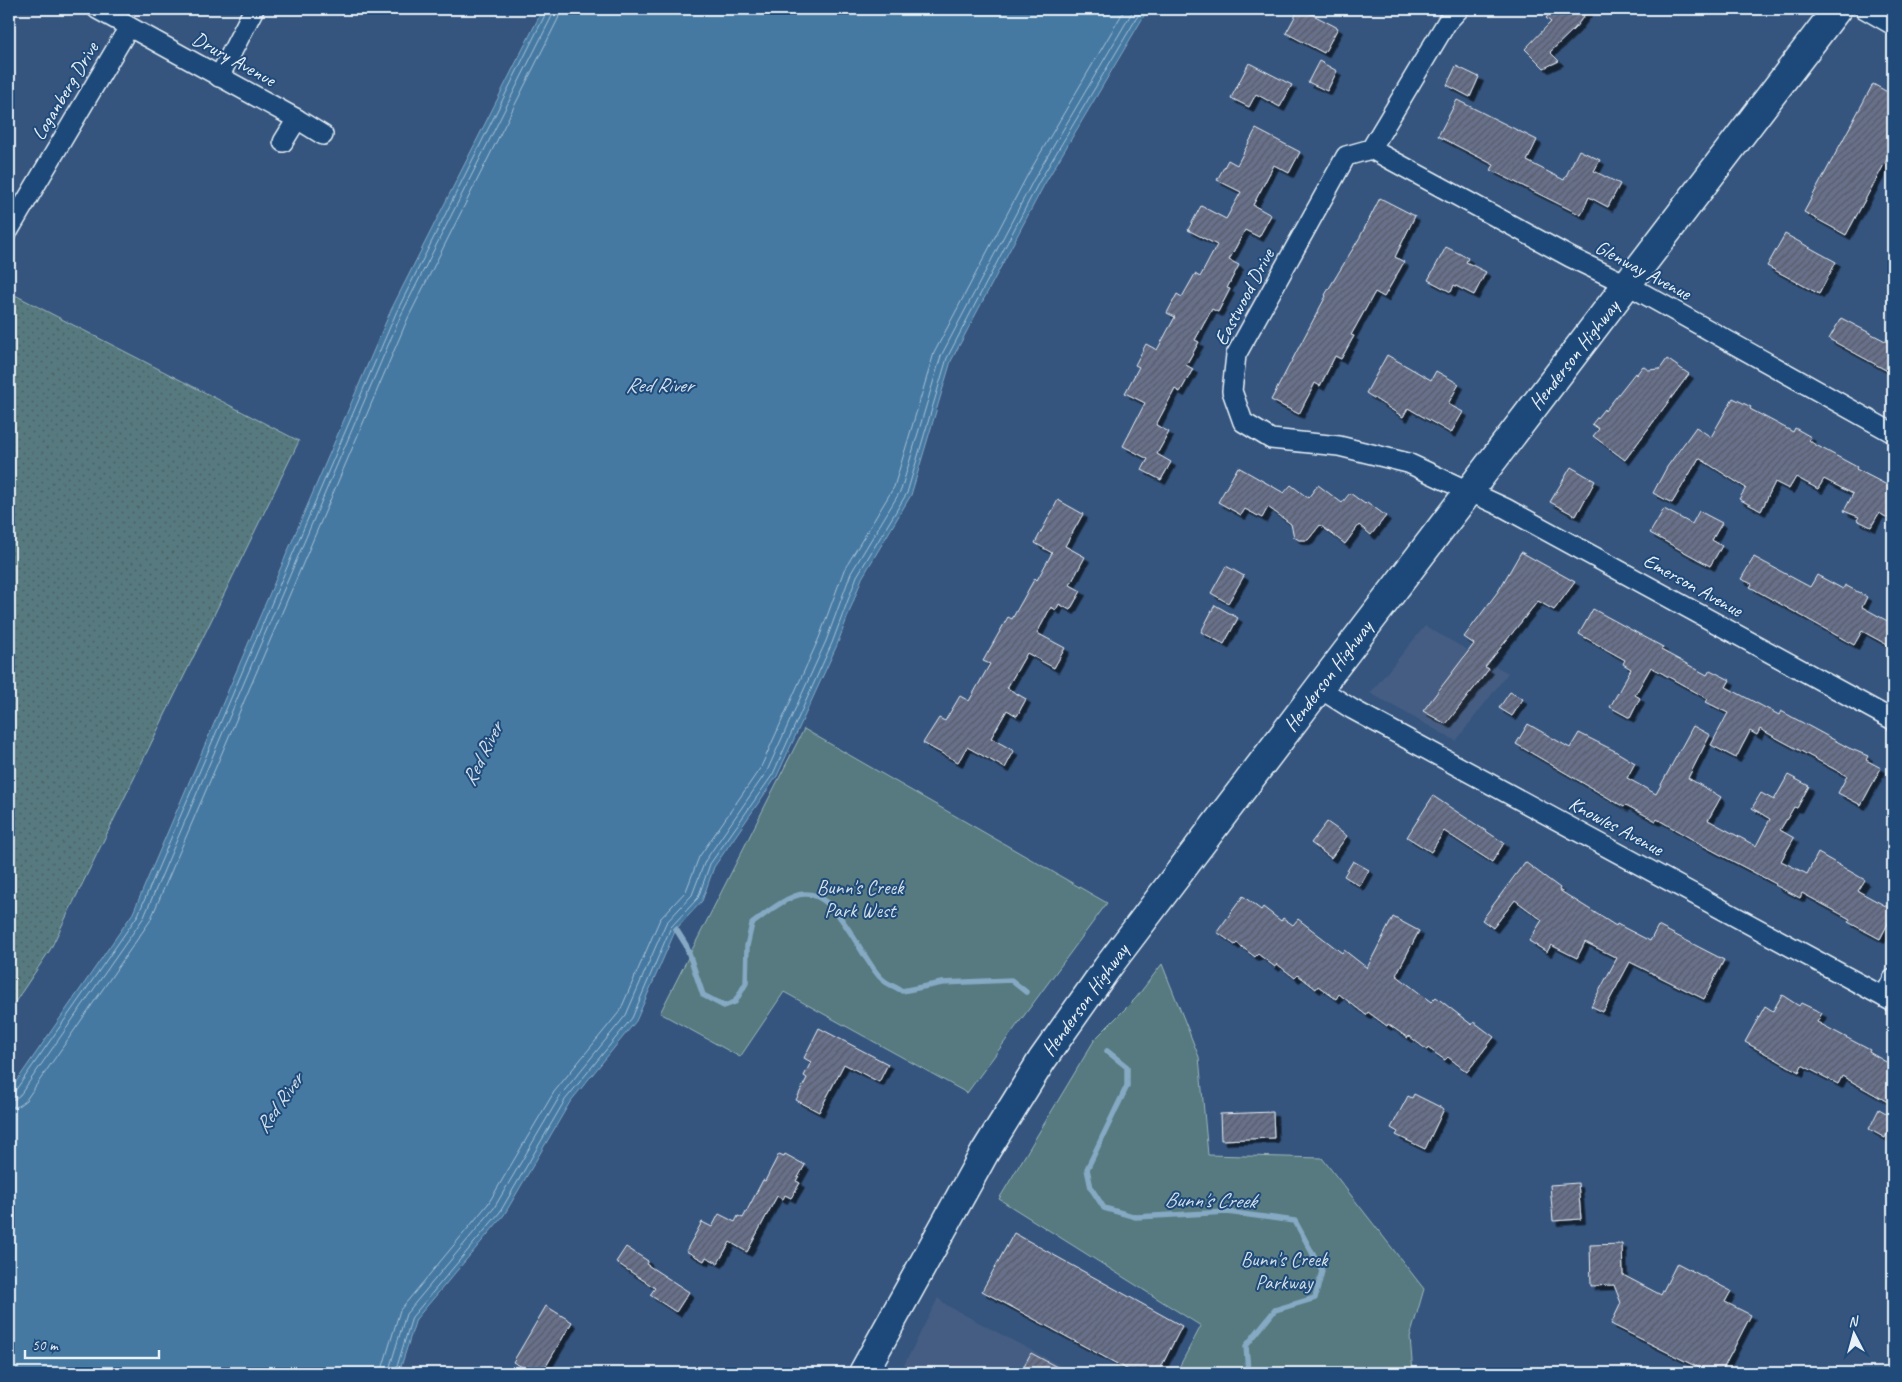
<svg xmlns="http://www.w3.org/2000/svg" width="1902" height="1382" font-family="Caveat,sans-serif">
  <defs>
    <pattern id="grass-dots" width="8" height="8" patternUnits="userSpaceOnUse" patternTransform="scale(1.25)"><rect width="8" height="8" fill="#567a7f"/><path d="M2 2h.1M6 6h.1" fill="none" stroke="#4e6164" stroke-width="1.8" stroke-linecap="round"/></pattern>
    <pattern id="building-hatch" width="6" height="6" patternUnits="userSpaceOnUse" patternTransform="scale(1.25)"><rect width="6" height="6" fill="#68708a"/><path d="M-1 1l2-2M0 6l6-6M5 7l2-2" fill="none" stroke="#575c6a"/></pattern>
    <filter id="shadow"><feDropShadow dx="4.5" dy="4.5" stdDeviation="0" flood-color="#0009"/></filter>
  </defs>
  <rect width="100%" height="100%" fill="#35557f"/>
  <filter id="ink" filterUnits="userSpaceOnUse"><feTurbulence type="fractalNoise" baseFrequency=".02" numOctaves="2"/><feDisplacementMap in="SourceGraphic" scale="10" xChannelSelector="R" yChannelSelector="G"/><feConvolveMatrix kernelMatrix="1 2 1 2 8 2 1 2 1" color-interpolation-filters="sRGB"/></filter>
  <g filter="url(#ink)">
    <!-- built -->
    <g fill="#445d82">
      <polygon points="1425,626 1508,673 1456,741 1370,693"/>
      <polygon points="938,1298 948,1306 1074,1373 900,1373"/>
    </g>
    <!-- grass -->
    <polygon fill="url(#grass-dots)" stroke="#9fb6bc" points="9,292 299,441 50,950 9,1011"/>
    <!-- green -->
    <g fill="#567a7f" stroke="#9fb6bc">
      <polygon points="804,729 1107,903 967,1093 784,992 740,1057 660,1013"/>
      <polygon points="1162,964 1199,1057 1208,1155 1322,1158 1424,1289 1410,1337 1413,1373 1176,1373 1201,1326 999,1199 1095,1039 1136,998"/>
    </g>
    <!-- water -->
    <polygon fill="#4579a2" stroke="#86a9c4" points="543,9 1148,9 1044,185 951,361 911,495 862,578 837,645 777,776 714,867 702,901 676,929 636,1021 570,1102 504,1215 416,1319 399,1373 9,1373 9,1092 133,913 391,310"/>
    <g fill="none" stroke-linecap="round" stroke-linejoin="round">
      <!-- shore -->
      <g stroke="#a7c1d6" stroke-width="1">
        <polyline points="9,1094 15,1091 138,915 396,313 546,13 547,9"/>
        <polyline points="9,1100 15,1099 20,1095 144,917 401,315 552,16 553,9"/>
        <polyline points="9,1108 18,1106 26,1100 150,921 408,318 558,19 561,9"/>
        <polyline points="381,1373 400,1310 488,1204 554,1092 620,1011 660,919 686,891 699,857 761,767 819,638 844,570 894,487 934,353 1027,176 1125,9"/>
        <polyline points="388,1373 406,1314 494,1208 560,1096 626,1015 666,923 692,895 705,861 767,771 826,641 851,573 901,490 941,356 1034,179 1134,9"/>
        <polyline points="395,1373 412,1317 500,1212 565,1100 632,1018 671,927 698,898 710,864 773,774 832,643 857,576 907,493 947,358 1039,182 1142,9"/>
      </g>
      <!-- stream -->
      <g stroke="#86a9c4" stroke-width="5.5">
        <path d="M676,929L686,945L703,995L724,1006L735,1002L746,983L747,946L752,924C765,914 789,894 805,894C839,893 861,960 882,979C887,984 896,987 902,991L942,983L1011,980L1026,992"/>
        <polyline points="1107,1051 1127,1067 1127,1086 1087,1169 1091,1188 1104,1208 1136,1217 1227,1212 1295,1221 1322,1271 1315,1298 1275,1310 1246,1346 1248,1371 1250,1373"/>
      </g>
    </g>
    <!-- building -->
    <g fill="url(#building-hatch)" stroke="#e8f1f8" filter="url(#shadow)">
      <polygon points="1299,9 1302,9 1338,28 1324,53 1286,33"/>
      <polygon points="1554,9 1589,9 1575,28 1550,52 1559,61 1544,68 1525,49 1551,22 1546,18"/>
      <polygon points="1319,61 1337,71 1327,91 1308,82"/>
      <polygon points="1249,63 1292,85 1280,107 1256,94 1249,107 1231,98"/>
      <polygon points="1456,66 1479,77 1470,97 1447,85"/>
      <polygon points="1873,84 1893,95 1893,148 1846,235 1804,212"/>
      <polygon points="1457,100 1537,140 1527,161 1564,180 1579,150 1600,160 1594,171 1620,184 1608,207 1589,197 1581,215 1491,170 1494,165 1438,136"/>
      <polygon points="1256,129 1300,152 1289,173 1274,165 1253,205 1271,215 1259,237 1245,230 1229,260 1239,265 1227,288 1230,289 1218,312 1212,309 1195,340 1199,342 1186,365 1193,369 1180,392 1175,389 1156,425 1169,432 1157,454 1171,462 1161,480 1142,470 1148,459 1123,446 1145,403 1125,393 1139,367 1135,365 1146,344 1157,350 1175,317 1167,313 1177,294 1182,297 1195,274 1200,277 1217,245 1188,230 1201,206 1226,219 1241,192 1217,180 1228,160 1237,165"/>
      <polygon points="1380,198 1415,216 1395,257 1404,262 1384,297 1375,292 1351,335 1354,336 1341,359 1335,356 1320,386 1315,383 1299,414 1271,400 1326,296 1325,295 1360,237"/>
      <polygon points="1785,234 1836,262 1819,294 1767,266"/>
      <polygon points="1446,247 1468,258 1466,262 1486,272 1474,295 1454,285 1451,292 1428,280"/>
      <polygon points="1841,318 1893,345 1893,374 1829,339"/>
      <polygon points="1387,355 1431,380 1436,371 1459,384 1448,404 1463,412 1451,433 1408,408 1403,417 1366,393"/>
      <polygon points="1667,359 1689,374 1625,460 1593,436 1599,429 1592,424 1604,409 1605,411 1635,373 1636,375 1643,366 1648,370 1660,369"/>
      <polygon points="1733,398 1751,407 1750,409 1793,432 1795,428 1811,437 1809,440 1814,444 1857,467 1856,469 1893,488 1893,521 1879,513 1871,527 1857,520 1859,517 1844,511 1853,494 1824,479 1818,489 1796,477 1789,489 1775,482 1761,511 1739,499 1746,488 1699,458 1672,503 1653,493 1667,467 1696,427 1711,437"/>
      <polygon points="1238,467 1284,493 1291,485 1308,498 1318,485 1342,503 1350,493 1365,504 1367,502 1386,516 1371,535 1359,525 1345,544 1320,525 1308,540 1299,540 1294,537 1291,524 1268,507 1262,518 1245,509 1241,515 1218,502"/>
      <polygon points="1571,467 1595,481 1576,516 1550,502"/>
      <polygon points="1058,500 1083,514 1065,546 1085,557 1070,585 1081,591 1070,610 1059,604 1056,610 1051,607 1037,633 1065,648 1054,668 1027,653 1007,688 1026,699 1017,716 1007,710 991,738 1014,751 1005,768 967,747 958,762 923,743 939,718 945,721 960,696 969,701 990,664 983,661 1008,617 1012,619 1035,578 1037,580 1052,553 1035,543"/>
      <polygon points="1664,509 1692,524 1699,511 1722,523 1712,540 1722,546 1710,566 1650,533"/>
      <polygon points="1521,552 1575,582 1554,610 1538,601 1485,667 1489,669 1446,724 1423,711 1474,644 1464,637 1499,590"/>
      <polygon points="1754,557 1810,587 1817,575 1843,589 1845,585 1867,597 1862,607 1893,624 1893,648 1862,631 1854,645 1750,587 1752,584 1741,579"/>
      <polygon points="1226,566 1244,576 1228,603 1211,593"/>
      <polygon points="1215,605 1238,618 1224,644 1201,632"/>
      <polygon points="1593,609 1663,647 1661,650 1707,675 1710,670 1730,680 1726,687 1779,715 1781,711 1849,748 1868,756 1866,760 1881,768 1861,805 1838,793 1847,776 1760,729 1757,735 1750,731 1736,758 1711,745 1728,713 1706,702 1708,699 1651,667 1635,695 1640,698 1630,718 1610,707 1631,669 1623,664 1625,660 1579,634"/>
      <polygon points="1510,692 1523,699 1512,716 1499,708"/>
      <polygon points="1528,724 1570,748 1579,733 1615,751 1635,763 1627,778 1656,794 1693,726 1710,735 1688,778 1721,797 1708,820 1756,846 1770,819 1752,808 1761,793 1774,800 1788,775 1809,786 1797,808 1794,807 1780,830 1794,838 1781,861 1807,874 1818,853 1865,880 1858,891 1893,910 1893,914 1880,939 1848,922 1850,919 1802,893 1800,898 1775,885 1776,884 1704,846 1657,819 1656,821 1626,805 1624,807 1516,744"/>
      <polygon points="1433,796 1504,843 1492,862 1444,831 1431,852 1407,837"/>
      <polygon points="1327,822 1347,836 1331,858 1311,843"/>
      <polygon points="1353,861 1369,870 1360,886 1344,876"/>
      <polygon points="1525,862 1560,888 1559,890 1616,926 1617,924 1650,941 1658,926 1724,960 1704,999 1630,962 1603,1012 1591,1006 1617,958 1585,942 1577,958 1551,945 1547,952 1529,941 1542,920 1515,900 1493,928 1482,920"/>
      <polygon points="1243,896 1261,910 1263,907 1281,921 1283,918 1293,925 1298,919 1342,953 1344,950 1367,968 1393,917 1419,931 1396,975 1431,1002 1436,997 1472,1025 1474,1022 1494,1037 1467,1072 1448,1057 1445,1060 1428,1048 1427,1050 1409,1036 1408,1038 1388,1024 1387,1026 1368,1012 1366,1015 1339,994 1336,999 1318,986 1316,989 1298,975 1295,978 1277,964 1275,967 1258,954 1255,957 1237,943 1235,945 1217,932"/>
      <polygon points="1782,995 1799,1006 1801,1003 1822,1013 1817,1022 1870,1050 1869,1052 1893,1066 1893,1105 1842,1076 1838,1084 1802,1065 1799,1072 1745,1042 1765,1006 1773,1011"/>
      <polygon points="819,1028 888,1064 879,1082 844,1064 819,1112 796,1100 807,1078 804,1076 811,1062 804,1058"/>
      <polygon points="1414,1094 1444,1109 1425,1149 1396,1135 1398,1132 1391,1128 1408,1096 1412,1098"/>
      <polygon points="1879,1109 1893,1117 1893,1122 1885,1138 1869,1129"/>
      <polygon points="1273,1112 1274,1138 1221,1140 1220,1114"/>
      <polygon points="779,1154 784,1156 785,1154 805,1165 796,1181 800,1183 791,1198 785,1195 783,1199 777,1196 747,1252 730,1242 718,1263 706,1257 704,1261 686,1251 702,1222 712,1227 719,1214 735,1222 738,1216 743,1218 763,1180 765,1181"/>
      <polygon points="1578,1183 1581,1219 1553,1221 1550,1185"/>
      <polygon points="1014,1233 1182,1326 1158,1373 1134,1373 982,1291"/>
      <polygon points="1622,1244 1623,1275 1661,1295 1677,1263 1731,1291 1725,1302 1751,1315 1721,1373 1709,1373 1611,1324 1621,1303 1614,1285 1591,1286 1590,1245"/>
      <polygon points="626,1247 648,1261 646,1264 689,1292 676,1312 650,1295 655,1288 616,1262"/>
      <polygon points="546,1306 572,1322 542,1373 533,1373 513,1362"/>
      <polygon points="1031,1353 1068,1373 1020,1373"/>
    </g>
    <g fill="none" stroke-linecap="round" stroke-linejoin="round">
      <!-- minor casing -->
      <g stroke="#e8f1f8" stroke-width="22">
        <g id="minor">
          <polyline points="97,9 297,119 323,135"/>
          <polyline points="1459,9 1447,22 1371,149 1346,156 1236,355 1232,391 1243,422 1271,439 1339,446 1408,463 1505,508 1893,720"/>
          <polyline points="1865,9 1893,25"/>
          <polyline points="219,77 254,9"/>
          <polyline points="283,142 297,119"/>
          <polyline points="1371,149 1570,257 1628,285 1893,433"/>
          <polyline points="9,230 129,27"/>
          <polyline points="1319,688 1352,709 1893,1002"/>
          <polyline points="1884,997 1893,979"/>
        </g>
      </g>
      <!-- secondary casing -->
      <g stroke="#e8f1f8" stroke-width="31">
        <polyline id="secondary" points="863,1373 985,1152 1042,1060 1107,968 1319,688 1837,9"/>
      </g>
      <!-- minor -->
      <use href="#minor" stroke="#1f4a7a" stroke-width="19"/>
      <!-- secondary -->
      <use href="#secondary" stroke="#1f4a7a" stroke-width="28"/>
    </g>
  </g>
  <g text-anchor="middle" dominant-baseline="central" stroke-width="4" stroke-linejoin="round" paint-order="stroke">
    <!-- street labels -->
    <g font-size="20" fill="#e8f1f8" stroke="#1f4a7a">
      <text transform="translate(234 59) rotate(29)">Drury Avenue</text>
      <text transform="translate(65 91) rotate(-59)">Loganberg Drive</text>
      <text transform="translate(1643 270) rotate(28)">Glenway Avenue</text>
      <text transform="translate(1244 297) rotate(-62)">Eastwood Drive</text>
      <text transform="translate(1574 355) rotate(-52)">Henderson Highway</text>
      <text transform="translate(1693 585) rotate(29)">Emerson Avenue</text>
      <text transform="translate(1328 676) rotate(-53)">Henderson Highway</text>
      <text transform="translate(1616 826) rotate(28)">Knowles Avenue</text>
      <text transform="translate(1085 1000) rotate(-54)">Henderson Highway</text>
    </g>
    <!-- park labels -->
    <g font-size="20" fill="#d2dfe6" stroke="#1f4a7a">
      <text x="860" y="887">Bunn's Creek<tspan x="860" dy="23">Park West</tspan></text>
      <text x="1284" y="1259">Bunn's Creek<tspan x="1284" dy="23">Parkway</tspan></text>
    </g>
    <!-- water labels -->
    <g font-size="21" font-style="italic" fill="#d0dfeb" stroke="#1f4a7a">
      <text x="659" y="385">Red River</text>
      <text transform="translate(482 754) rotate(-64)">Red River</text>
      <text transform="translate(279 1103) rotate(-55)">Red River</text>
      <text transform="translate(1210 1200) rotate(1)">Bunn's Creek</text>
    </g>
  </g>
  <!-- margin -->
  <rect width="1902" height="1382" fill="none" stroke="#1f4a7a" stroke-width="30"/>
  <rect x="15" y="15" width="1872" height="1352" fill="none" stroke="#e8f1f8" stroke-width="2" filter="url(#ink)"/>
  <!-- north arrow -->
  <g transform="translate(1854 1334) rotate(354)" stroke="#1f4a7a" stroke-width="4" paint-order="stroke">
  <path d="M0-4L9 19L0 12L-9 19Z" fill="#e8f1f8"/>
  <text y="-8" font-size="14" font-weight="bold" text-anchor="middle" fill="#e8f1f8">N</text>
  </g>
  <!-- scale -->
  <path d="M25 1350v8h134v-8" fill="none" stroke="#e8f1f8" stroke-width="2.5"/>
  <text x="32" y="1350" font-size="15" fill="#e8f1f8" stroke="#1f4a7a" stroke-width="4" paint-order="stroke">50 m</text>
</svg>
